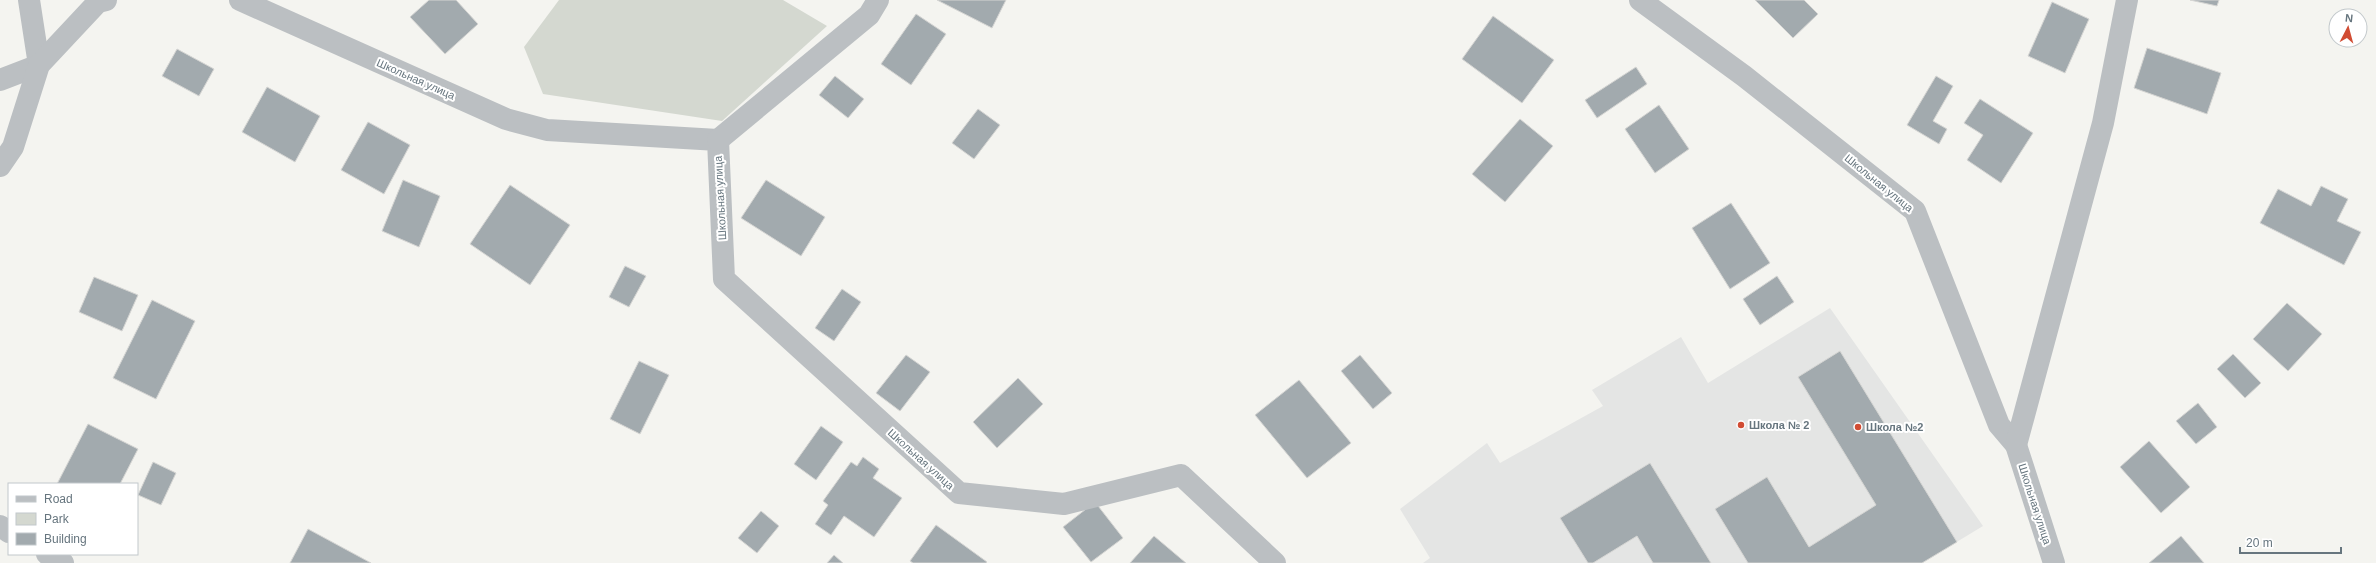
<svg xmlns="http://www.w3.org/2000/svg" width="2376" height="563" font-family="Arial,sans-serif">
  <rect width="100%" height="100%" fill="#f4f4f0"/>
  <!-- built -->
  <polygon fill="#e4e5e4" points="1830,308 1983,526 1922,563 1423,563 1430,558 1400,509 1487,443 1500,463 1603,406 1592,390 1681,337 1708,383"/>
  <!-- green -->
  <polygon fill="#d4d8d0" points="559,0 783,0 827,26 722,121 543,94 524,47"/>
  <!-- building -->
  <g fill="#a2aaae" stroke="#d5d5d3">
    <polygon points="429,0 456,0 478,24 445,54 410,17"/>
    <polygon points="937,0 1006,0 992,28"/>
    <polygon points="1755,0 1804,0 1818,14 1793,38"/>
    <polygon points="2190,0 2219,0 2217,6"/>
    <polygon points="2052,2 2089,19 2065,73 2028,56"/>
    <polygon points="916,14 946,34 911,85 881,64"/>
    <polygon points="1493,16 1554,60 1522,103 1462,59"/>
    <polygon points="2147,48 2221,73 2207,114 2134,88"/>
    <polygon points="177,49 214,69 199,96 162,76"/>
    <polygon points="1636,67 1647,84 1597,118 1585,100"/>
    <polygon points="835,76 864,99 848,118 819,95"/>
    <polygon points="1936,76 1953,86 1933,121 1947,129 1939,144 1907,125"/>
    <polygon points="267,87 320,116 295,162 242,132"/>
    <polygon points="1980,99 2033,133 2001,183 1967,160 1983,135 1964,123"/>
    <polygon points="1659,105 1689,149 1655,173 1625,129"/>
    <polygon points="978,109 1000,125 974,159 952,143"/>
    <polygon points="1520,119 1553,146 1505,202 1472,174"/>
    <polygon points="368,122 410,145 384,194 341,170"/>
    <polygon points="403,180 440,196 419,247 382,231"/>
    <polygon points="766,180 825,217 801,256 741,218"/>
    <polygon points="510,185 570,225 530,285 470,244"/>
    <polygon points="2321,186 2348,199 2337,221 2361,232 2344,265 2260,223 2278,189 2311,206"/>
    <polygon points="1731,203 1770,263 1730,289 1692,228"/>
    <polygon points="625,266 646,276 629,307 609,297"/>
    <polygon points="1777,276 1794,302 1760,325 1743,299"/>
    <polygon points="94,277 138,295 122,331 79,312"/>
    <polygon points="842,289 861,302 834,341 815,328"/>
    <polygon points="152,300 195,321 156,399 113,378"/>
    <polygon points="2287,303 2322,334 2288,371 2253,339"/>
    <polygon points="1840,351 1957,542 1922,563 1748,563 1715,509 1767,477 1809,547 1876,505 1798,377"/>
    <polygon points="2233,354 2261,383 2245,398 2217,369"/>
    <polygon points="906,355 930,372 900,411 876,393"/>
    <polygon points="1360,355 1392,393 1373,409 1341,371"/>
    <polygon points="639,361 669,375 640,434 610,419"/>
    <polygon points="1018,378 1043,404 997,448 973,422"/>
    <polygon points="1299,380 1351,443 1307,478 1255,415"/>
    <polygon points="2198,403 2217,427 2196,444 2176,421"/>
    <polygon points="88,424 138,449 120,484 57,484"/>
    <polygon points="821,426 843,442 816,480 794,464"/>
    <polygon points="2149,441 2190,487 2161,513 2120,467"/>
    <polygon points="863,457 879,469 873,478 902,498 874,537 844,516 831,535 815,524 828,505 823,501 851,462 857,466"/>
    <polygon points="153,462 176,473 161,505 138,495"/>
    <polygon points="1650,463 1711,563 1653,563 1637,536 1593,563 1588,563 1560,518"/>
    <polygon points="1095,502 1123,538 1091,562 1063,527"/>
    <polygon points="761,511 779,526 757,553 738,538"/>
    <polygon points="936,525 987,562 986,563 913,563 910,561"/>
    <polygon points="308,529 371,563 290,563"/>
    <polygon points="1154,536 1186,563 1130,563"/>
    <polygon points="2181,536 2204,563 2149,563"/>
    <polygon points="834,555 843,563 827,563"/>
  </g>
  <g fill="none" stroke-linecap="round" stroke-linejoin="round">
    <!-- minor -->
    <g stroke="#bbbfc2" stroke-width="22">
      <polyline points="240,0 506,119 547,130 718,140 724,279 959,493 1064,504 1181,475 1275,563"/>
      <polyline points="1640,0 1744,76 1915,211 1999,425 2016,445 2054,563"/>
      <polyline points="0,80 39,65 29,0"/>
      <polyline points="718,140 869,15 878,0"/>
      <polyline points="0,166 13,147 39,65 98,2 106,0"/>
      <polyline points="2016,445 2103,123 2127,0"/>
      <polyline points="0,526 9,532"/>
      <polyline points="47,554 63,563"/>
    </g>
  </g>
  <!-- markers -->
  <g fill="#d14c33" stroke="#fff" stroke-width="1.5">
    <circle cx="1741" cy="425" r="4"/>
    <circle cx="1858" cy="427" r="4"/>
  </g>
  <g text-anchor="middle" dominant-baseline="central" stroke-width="4" stroke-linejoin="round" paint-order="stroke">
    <!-- street labels -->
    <g font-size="11" fill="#66757e" stroke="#fff">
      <text transform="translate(416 79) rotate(24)">Школьная улица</text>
      <text transform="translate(1879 183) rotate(39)">Школьная улица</text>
      <text transform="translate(720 198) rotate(-93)">Школьная улица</text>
      <text transform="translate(921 459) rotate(42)">Школьная улица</text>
      <text transform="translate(2035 504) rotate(72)">Школьная улица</text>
    </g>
    <!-- poi labels -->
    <g font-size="11" font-weight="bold" fill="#66757e" stroke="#fff" text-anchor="start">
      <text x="1749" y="425">Школа № 2</text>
      <text x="1866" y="427">Школа №2</text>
    </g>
  </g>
  <!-- legend -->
  <rect x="8" y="483" width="130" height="72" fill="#ffffff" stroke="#c2c8cb"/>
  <rect x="16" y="496" width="20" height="6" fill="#bbbfc2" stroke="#c2c8cb"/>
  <text x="44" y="503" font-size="12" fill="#66757e">Road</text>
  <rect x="16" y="513" width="20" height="12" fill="#d4d8d0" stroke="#c2c8cb"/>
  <text x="44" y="523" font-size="12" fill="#66757e">Park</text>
  <rect x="16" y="533" width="20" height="12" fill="#a2aaae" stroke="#c2c8cb"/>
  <text x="44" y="543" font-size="12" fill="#66757e">Building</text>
  <!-- north arrow -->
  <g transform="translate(2348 28) rotate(6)"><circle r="19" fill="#ffffff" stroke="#c2c8cb"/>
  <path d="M0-3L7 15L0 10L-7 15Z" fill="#d14c33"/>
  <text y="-6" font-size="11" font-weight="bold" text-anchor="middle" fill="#66757e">N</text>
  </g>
  <!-- scale -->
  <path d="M2240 547v6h101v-6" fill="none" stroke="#66757e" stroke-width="2"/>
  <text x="2246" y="547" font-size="12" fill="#66757e" stroke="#ffffff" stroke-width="3" paint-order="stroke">20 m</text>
</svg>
